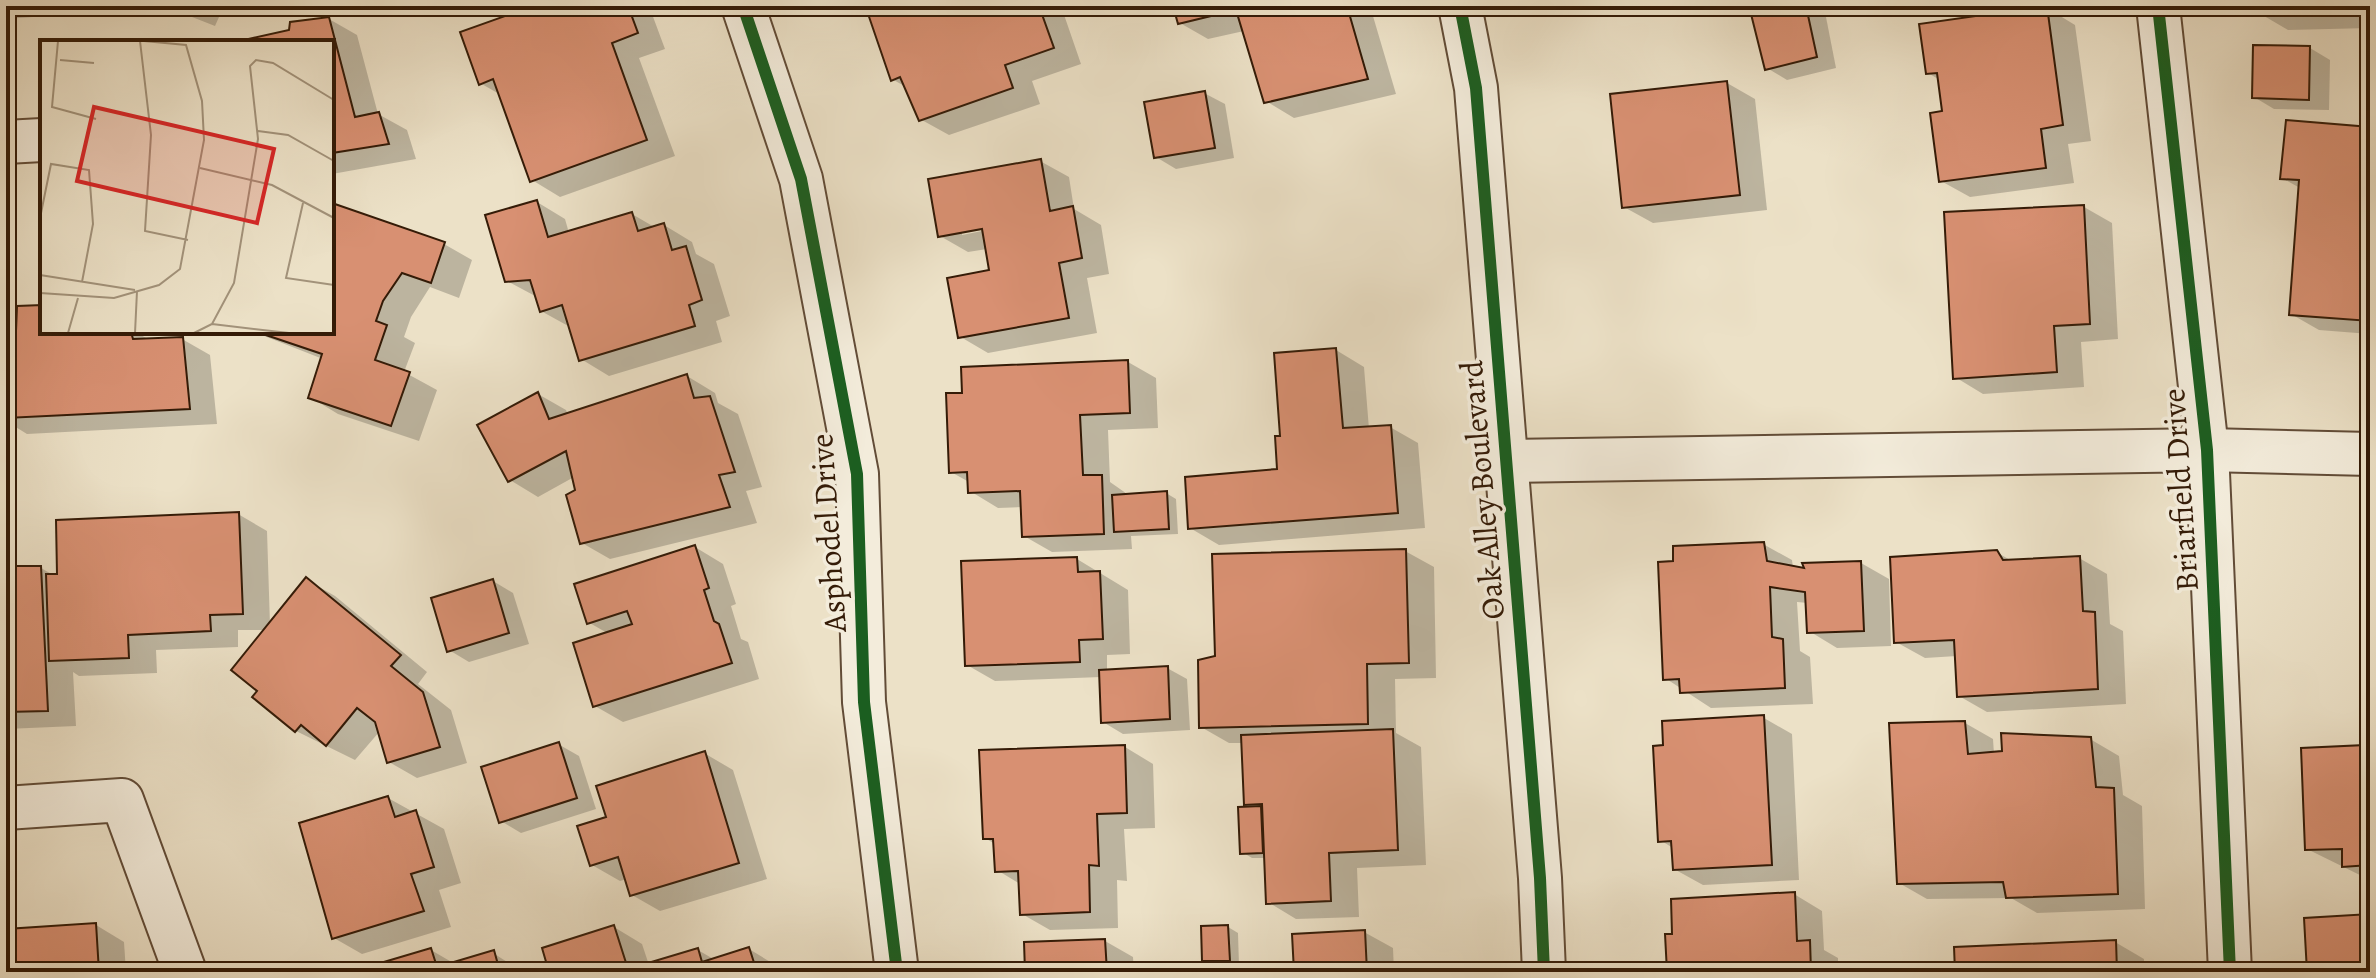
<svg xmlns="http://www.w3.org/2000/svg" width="2376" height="978" font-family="Alegreya,serif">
  <rect width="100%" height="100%" fill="#ece1c7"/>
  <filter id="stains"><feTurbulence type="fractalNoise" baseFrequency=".0025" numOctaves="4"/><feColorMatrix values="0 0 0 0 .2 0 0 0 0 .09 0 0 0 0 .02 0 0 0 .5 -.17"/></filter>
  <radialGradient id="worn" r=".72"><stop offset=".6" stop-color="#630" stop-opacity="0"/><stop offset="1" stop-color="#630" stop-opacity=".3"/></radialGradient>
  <!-- shadow -->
  <g fill="#0003" fill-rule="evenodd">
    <polygon points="6,6 60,6 60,15 6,19"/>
    <polygon points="164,6 238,6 236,13 223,8 215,26"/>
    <polygon points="318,6 347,6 334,15"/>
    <polygon points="539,6 649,6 665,49 639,58 675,156 560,197 532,180 501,95 480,83"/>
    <polygon points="878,6 1061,6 1081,64 1032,81 1040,104 949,135 920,119 906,87 892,79"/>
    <polygon points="1176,6 1370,6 1396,94 1294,118 1266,101 1244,31 1208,39 1180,23"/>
    <polygon points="1779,6 1814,6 1825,12 1836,68 1787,80 1767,68"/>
    <polygon points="2259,6 2370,6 2370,28 2288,30 2259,13"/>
    <polygon points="2047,8 2075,25 2091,141 2068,144 2074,183 1970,197 1941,181 1945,113 1940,80 1928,73"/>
    <polygon points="329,19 357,35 378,114 407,130 416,159 332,174 332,42 245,42"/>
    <polygon points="2310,48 2330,60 2329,110 2274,109 2254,97"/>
    <polygon points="1727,83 1755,99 1767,210 1653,223 1624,207"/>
    <polygon points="1204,93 1225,104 1234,158 1176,169 1156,157"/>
    <polygon points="2370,129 2370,334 2319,330 2291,314 2300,188 2282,178"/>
    <path d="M1040,161L1069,177L1074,209L1101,225L1109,274L1087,278L1097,333L988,353L959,336L992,272L987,249L968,252L940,236ZM991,225L992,229L962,235V231Z"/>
    <polygon points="537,202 565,219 569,233 632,214 656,228 664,225 692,242 696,254 714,264 730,316 716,321 722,342 609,376 581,359 570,327 541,311 537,297 507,281"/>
    <polygon points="332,206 444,244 472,260 459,298 430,287 411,317 404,337 415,343 404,372 437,390 419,441 338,414 310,397 323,359 254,332 332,332"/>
    <polygon points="2084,207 2112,223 2118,339 2081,342 2084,387 1983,394 1955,377"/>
    <polygon points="42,307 42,332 135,332 150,340 182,339 210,355 217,424 27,434 6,421 6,334 18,332"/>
    <polygon points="1336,350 1364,367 1369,429 1390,427 1418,443 1425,528 1219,545 1190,528 1279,471 1282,438"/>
    <polygon points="1128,362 1156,378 1158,428 1108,430 1110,482 1130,496 1166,493 1176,499 1178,534 1131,536 1132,549 1052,552 1024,536 1023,507 998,508 970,491 969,482 951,472 964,394"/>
    <polygon points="687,376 715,393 718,403 738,414 762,487 746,491 757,523 610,559 582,543 574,477 538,497 510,480 538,394 566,410 568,415"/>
    <polygon points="238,514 267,531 270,625 307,580 335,596 427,672 418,684 451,710 467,763 417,778 389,762 380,731 355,760 296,731 260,691 266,630 238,630 238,647 156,650 157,673 79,676 73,672 76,726 6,729 6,568 41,568 55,576"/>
    <polygon points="1763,544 1792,560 1793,568 1806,570 1861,563 1889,579 1891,646 1837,648 1809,631 1808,603 1797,602 1800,651 1810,657 1813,704 1711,708 1665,678"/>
    <polygon points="695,547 723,564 736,604 731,606 741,639 748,642 759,679 623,722 595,706 609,634 588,622"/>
    <polygon points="1405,551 1434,567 1436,678 1395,679 1396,733 1421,747 1426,865 1357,868 1359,917 1296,919 1268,902 1266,858 1252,858 1242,852 1254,808 1246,804 1243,743 1229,743 1201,727 1217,657"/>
    <polygon points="1996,552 2012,561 2079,558 2107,574 2110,624 2123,631 2126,704 1987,712 1959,696 1957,656 1925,658 1896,642"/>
    <polygon points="1077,559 1128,590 1130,654 1107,655 1107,671 1167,668 1187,679 1190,730 1123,734 1103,722 1101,677 995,681 967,665"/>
    <polygon points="493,581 513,593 529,644 469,662 449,650"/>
    <polygon points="1764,718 1792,734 1799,880 1703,885 1674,869 1673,848 1660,840"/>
    <polygon points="1965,723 1993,739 1994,754 2090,739 2119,756 2123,795 2142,806 2145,909 2037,913 2011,898 1927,899 1899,883"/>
    <polygon points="2370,734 2370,880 2307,849 2367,747"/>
    <polygon points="558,744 579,756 596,809 521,833 501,821"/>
    <polygon points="1125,747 1153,764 1155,828 1124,829 1127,881 1117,880 1118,928 1050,930 1022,914 1020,884 997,870 995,844 985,838"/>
    <polygon points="704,753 733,770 767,879 660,911 632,895 627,879 620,881 592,865 608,818"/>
    <polygon points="388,798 444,829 461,883 439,890 451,927 362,954 334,938"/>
    <polygon points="1794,894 1822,911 1824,950 1838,958 1838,972 1669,972"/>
    <polygon points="96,925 124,942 126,972 6,972 6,931"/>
    <polygon points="614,927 642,944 649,965 698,950 715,960 749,949 777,966 779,972 551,972"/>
    <polygon points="1228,927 1238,933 1239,966 1214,966 1204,960"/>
    <polygon points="1364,932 1393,948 1394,972 1296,972"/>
    <polygon points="1105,941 1133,957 1134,972 1027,972"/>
    <polygon points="2115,942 2144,959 2144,972 1957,972"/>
    <polygon points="431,950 455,964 493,953 523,972 357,972"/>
  </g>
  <!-- building -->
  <g fill="#d89072" stroke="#341b07" stroke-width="2">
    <polygon points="533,6 628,6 638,33 612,43 647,140 530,182 493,79 479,85 460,32"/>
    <polygon points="872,6 1039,6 1054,48 1005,65 1013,88 919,121 900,77 891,81 866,8"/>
    <polygon points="1173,6 1347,6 1368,79 1264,103 1236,10 1178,24"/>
    <polygon points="1770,6 1806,6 1817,57 1765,70 1750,10"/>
    <polygon points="2047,6 2063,125 2041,129 2046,168 1939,182 1930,113 1942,111 1937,73 1926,74 1919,24"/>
    <polygon points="2257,6 2370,6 2370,12 2257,14"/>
    <polygon points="329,17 355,117 379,112 389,144 332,153 332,42 235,42 289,30 290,22"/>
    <polygon points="2253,45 2310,46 2309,100 2252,98"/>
    <polygon points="1727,81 1740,195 1622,208 1610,94"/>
    <polygon points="1205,91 1215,148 1154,158 1144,102"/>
    <polygon points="2286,120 2370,127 2370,321 2289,315 2299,180 2280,179"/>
    <polygon points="1041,159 1050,211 1073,206 1082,258 1059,263 1069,318 958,338 947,278 989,270 982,229 938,237 928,179"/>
    <polygon points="537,200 548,237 632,212 638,231 664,223 672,250 686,246 702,300 689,305 695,326 579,361 562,305 540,312 530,280 505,282 485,215"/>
    <polygon points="332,203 445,242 431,283 402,273 383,301 376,321 387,325 375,360 410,372 391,426 308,398 322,354 257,332 332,332"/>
    <polygon points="2084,205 2090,324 2054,326 2057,372 1953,379 1944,212"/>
    <polygon points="42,305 42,332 131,332 133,339 183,337 190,409 6,418 6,332 16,331 17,306"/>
    <polygon points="1336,348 1343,428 1391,425 1398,513 1188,529 1185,477 1277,469 1275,436 1280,436 1274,353"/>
    <polygon points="1128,360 1130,413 1080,415 1083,475 1102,475 1104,534 1022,537 1020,491 968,493 967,472 949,473 946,393 962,393 961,367"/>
    <polygon points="687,374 694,398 710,396 735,472 719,475 730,507 580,544 566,495 575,490 566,451 508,482 477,425 538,392 549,419"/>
    <polygon points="1167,491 1169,529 1114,532 1112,495"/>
    <polygon points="239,512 243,614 210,615 211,631 128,635 129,658 49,661 46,574 57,574 56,520"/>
    <polygon points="1764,542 1767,561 1804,568 1802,563 1861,561 1864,631 1807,633 1805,592 1770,587 1772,637 1783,639 1785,688 1680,693 1679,679 1663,680 1658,562 1673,561 1673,546"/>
    <polygon points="695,545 709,588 704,590 714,621 719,624 732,663 593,707 573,643 632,624 627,611 587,624 574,584"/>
    <polygon points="1406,549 1409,663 1367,664 1368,724 1199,728 1198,660 1215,656 1212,554"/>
    <polygon points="1997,550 2003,560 2080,556 2083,611 2095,612 2098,689 1957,697 1954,640 1894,643 1890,557"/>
    <polygon points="1077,557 1078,572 1100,571 1103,639 1079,640 1080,662 965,666 961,561"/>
    <polygon points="6,566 41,566 48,711 6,712"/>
    <polygon points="306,577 401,655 391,666 423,692 440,747 387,763 375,722 357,708 326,746 301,725 295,732 252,697 257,691 231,670"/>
    <polygon points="493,579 509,633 447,652 431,598"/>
    <polygon points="1168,666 1170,719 1101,723 1099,670"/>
    <polygon points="1764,715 1772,865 1673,870 1671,841 1658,842 1653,746 1663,745 1662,721"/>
    <polygon points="1965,721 1968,754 2002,751 2001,733 2091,737 2096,787 2114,788 2118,894 2006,898 2003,882 1897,884 1889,723"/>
    <polygon points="1393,729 1398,850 1329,853 1331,901 1266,904 1262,804 1244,805 1241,735"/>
    <polygon points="2370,732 2370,865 2342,867 2342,849 2305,850 2301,748 2365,745 2364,733"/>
    <polygon points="559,742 577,798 499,823 481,767"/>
    <polygon points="1125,745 1127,813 1097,814 1099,866 1089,865 1090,912 1020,915 1018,871 995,872 993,839 983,839 979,750"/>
    <polygon points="705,751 739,863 630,896 618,857 590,866 577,826 606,817 596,786"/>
    <polygon points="388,796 395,817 416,810 434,867 411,874 424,911 332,939 299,823"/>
    <polygon points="1261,806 1263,853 1240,854 1238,807"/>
    <polygon points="1795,892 1797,941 1810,940 1811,972 1667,972 1665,934 1672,934 1671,899"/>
    <polygon points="2370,914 2370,972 2307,972 2304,918"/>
    <polygon points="96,923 99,972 6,972 6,929"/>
    <polygon points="614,925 628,969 698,948 702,962 749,947 757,972 549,972 542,948"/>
    <polygon points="1228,925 1230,961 1202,961 1201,926"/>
    <polygon points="1365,930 1367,972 1294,972 1292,934"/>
    <polygon points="1105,939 1107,972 1025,972 1024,942"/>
    <polygon points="2116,940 2117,972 1955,972 1954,947"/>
    <polygon points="431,948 437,967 494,950 500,972 350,972"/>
  </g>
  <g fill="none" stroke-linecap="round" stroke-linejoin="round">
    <!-- street casing -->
    <g stroke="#624c37" stroke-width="46">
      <g id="street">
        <polyline points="743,6 801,179 857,474 864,702 897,972"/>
        <polyline points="1460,6 1476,88 1540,878 1544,972"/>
        <polyline points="2158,6 2207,450 2230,972"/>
        <polyline points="6,142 42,140"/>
        <polyline points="1505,461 2207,450 2370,454"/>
        <polyline points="6,808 122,800 185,972"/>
      </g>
    </g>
    <!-- street -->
    <use href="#street" stroke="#f3ecdb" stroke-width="42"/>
    <!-- cycleway casing -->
    <g stroke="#f3ecdb" stroke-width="17">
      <g id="cycleway">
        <polyline points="743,6 801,179 857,474 864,702 897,972"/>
        <polyline points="1460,6 1476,88 1540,878 1544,972"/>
        <polyline points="2158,6 2207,450 2230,972"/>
      </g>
    </g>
    <!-- cycleway -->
    <use href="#cycleway" stroke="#1b5e20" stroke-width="12"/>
  </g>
  <g text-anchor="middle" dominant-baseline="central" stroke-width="7" stroke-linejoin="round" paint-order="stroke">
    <!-- street labels -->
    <g font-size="32" fill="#341b07" stroke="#f3ecdb">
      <text transform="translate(1482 490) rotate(-95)">Oak Alley Boulevard</text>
      <text transform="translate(2180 490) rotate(-94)">Briarfield Drive</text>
      <text transform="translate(828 533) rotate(-94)">Asphodel Drive</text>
    </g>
  </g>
  <!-- overview -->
  <g transform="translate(40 40)">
    <rect width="294" height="294" fill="#ece1c7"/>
    <path fill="none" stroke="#a2927a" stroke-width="2" d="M18,1L12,67L56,79M100,1L111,95L105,191L148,200M20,20L54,23M218,91L248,95L294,121M160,128L232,145L294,178M263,163L246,238L294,245M0,178L11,124L49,130L53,184L42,242M0,235L95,250M0,253L74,258L119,245L140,229L164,100L162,61L146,5L104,1M172,284L249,293M28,293L38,258M95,293L97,251M154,293L172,284L194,243L218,99L210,26L216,20L233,23L294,60"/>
    <path fill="#d62828" fill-opacity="0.15" stroke="#d62828" stroke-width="4" d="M54,67L234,109L217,183L37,141Z"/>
    <rect width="294" height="294" fill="none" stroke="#341b07" stroke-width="4"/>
  </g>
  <!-- margin -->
  <rect width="2376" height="978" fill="none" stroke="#ece1c7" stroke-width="32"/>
  <rect x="8" y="8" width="2360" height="962" fill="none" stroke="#341b07" stroke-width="4"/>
  <rect x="16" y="16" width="2344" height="946" fill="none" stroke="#341b07" stroke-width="2"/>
  <rect width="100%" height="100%" filter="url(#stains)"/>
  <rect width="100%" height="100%" fill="url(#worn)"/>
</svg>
